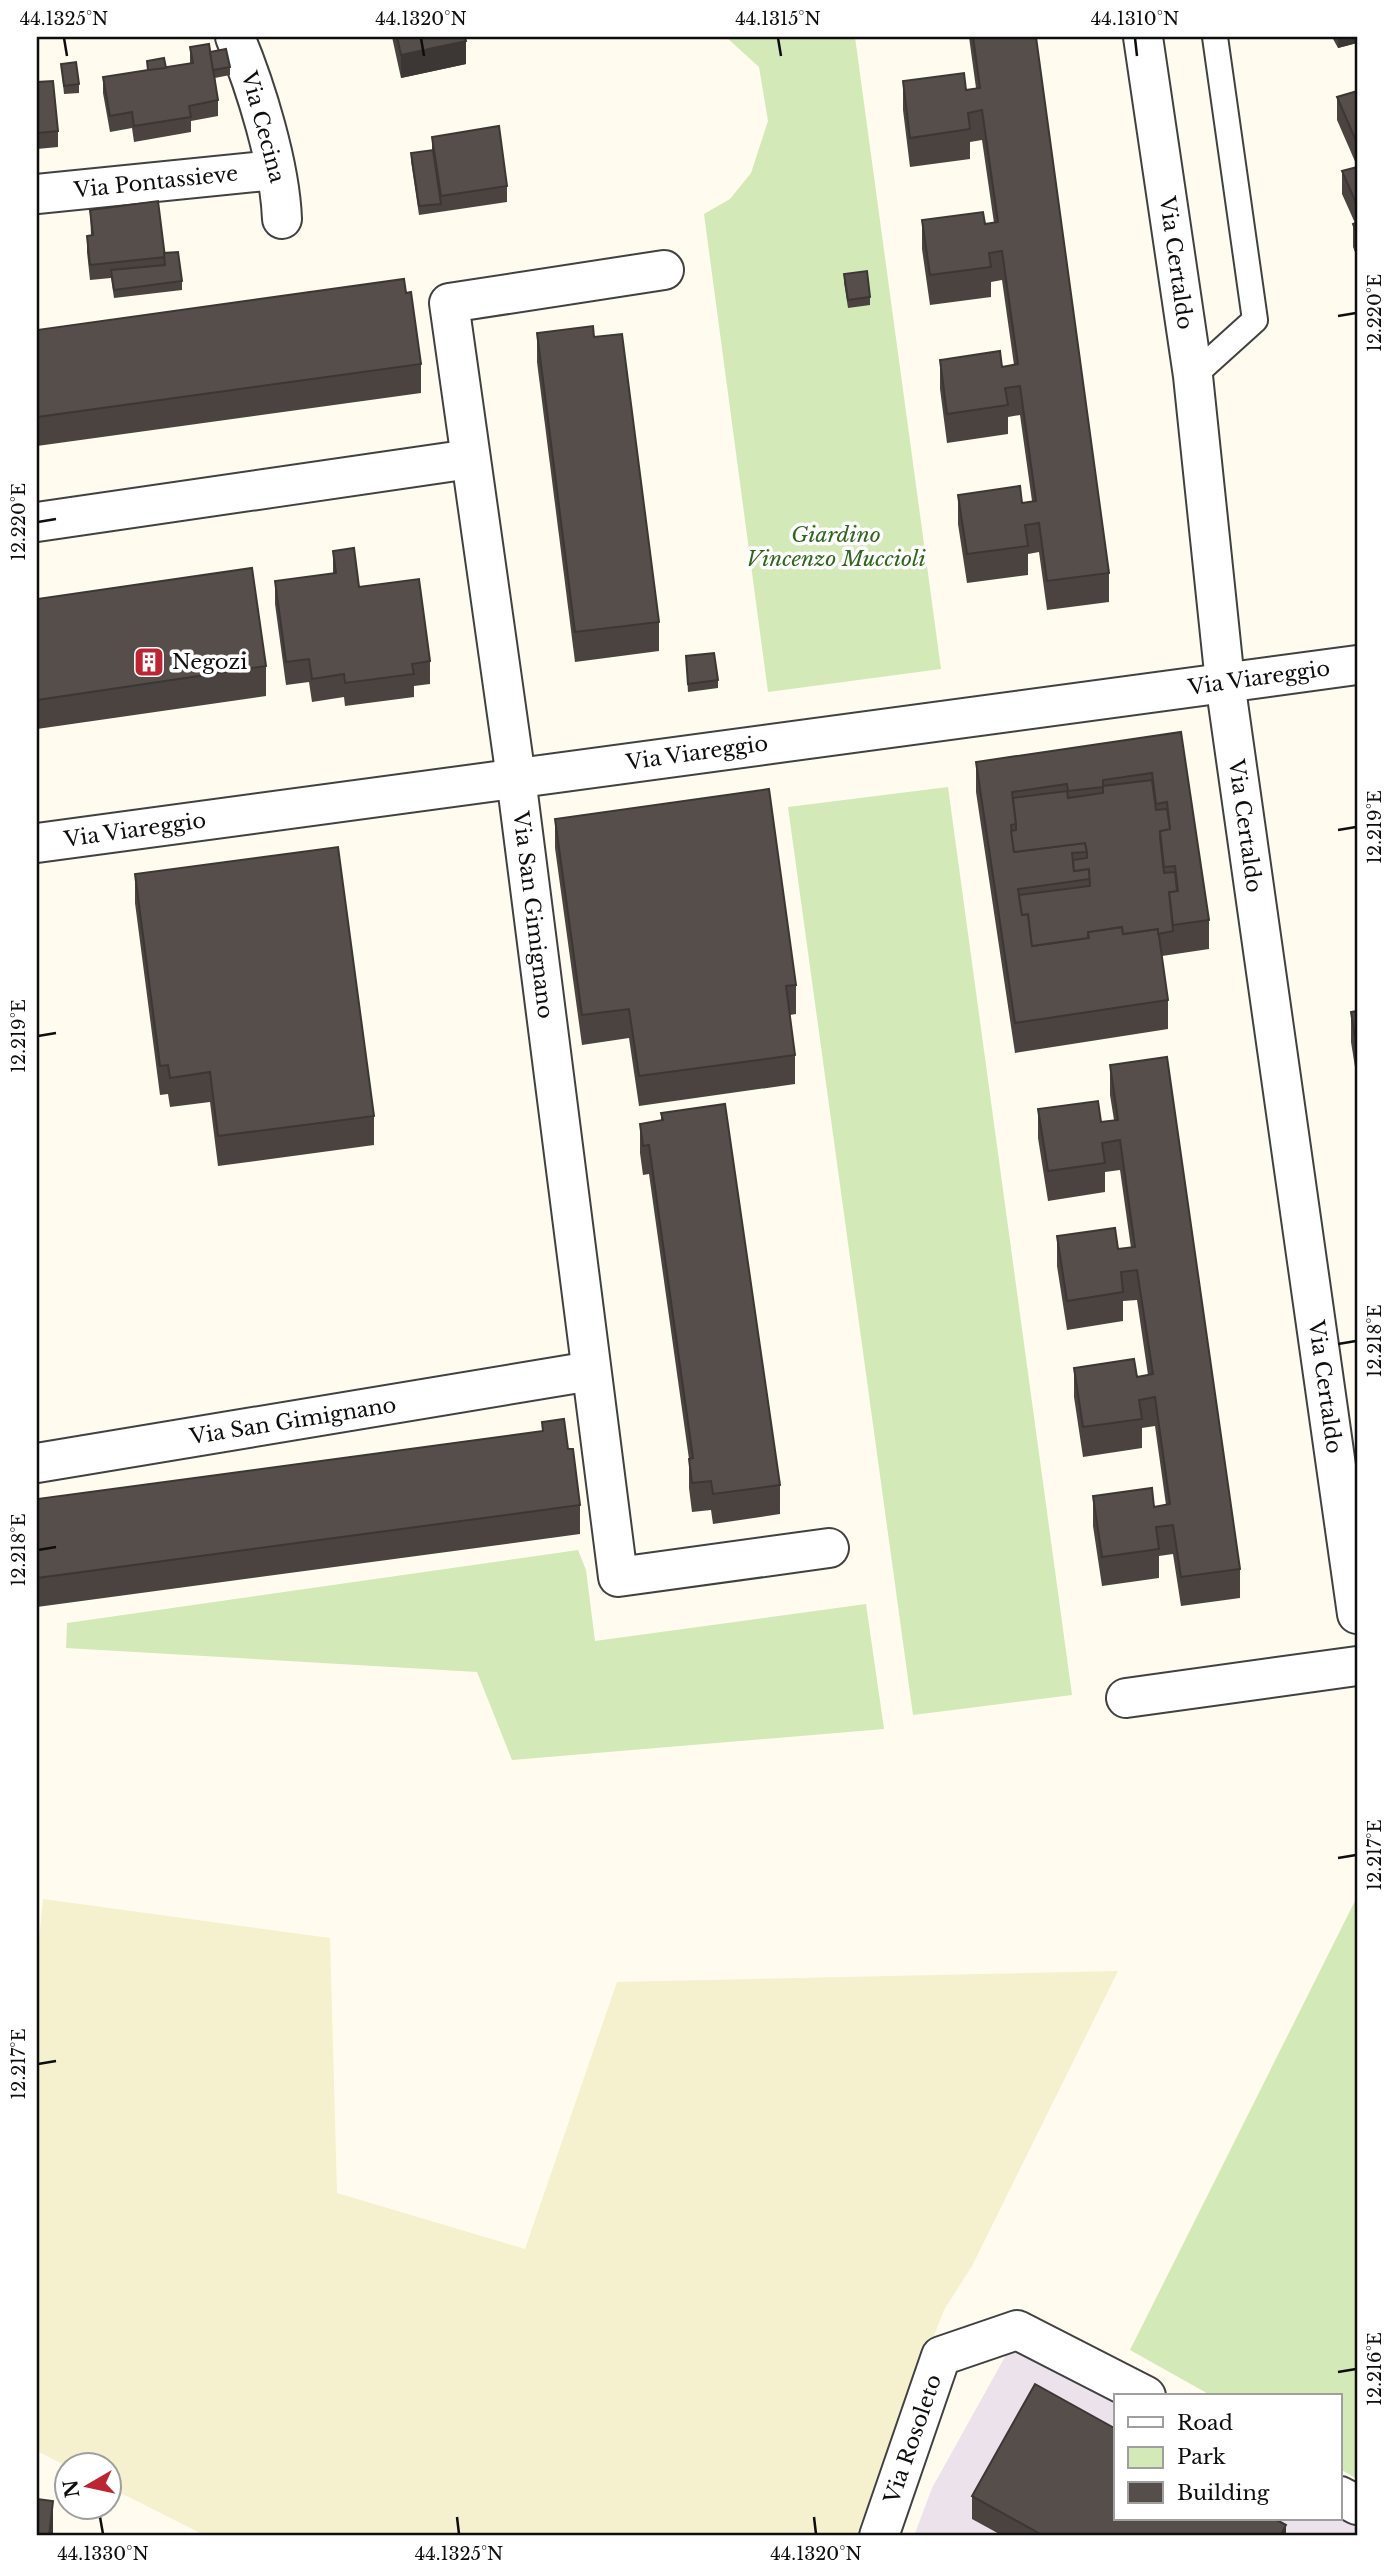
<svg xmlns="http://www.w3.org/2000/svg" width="1394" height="2573" font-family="'Libre Baskerville',serif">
  <rect width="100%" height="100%" fill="#fffbee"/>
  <!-- industrial -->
  <polygon fill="#ebe2ec" points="1011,2346 1116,2401 1116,2519 1340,2518 1357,2527 1357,2536 914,2536 932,2488"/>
  <!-- farmland -->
  <polygon fill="#f5f0ce" points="43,1899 330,1938 337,2193 525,2249 617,1982 1118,1971 972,2266 944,2310 856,2536 206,2536 109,2487 108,2464 66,2466 37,2451 37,1962"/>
  <!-- green -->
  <g fill="#d3e9b8">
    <polygon points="726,37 855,37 941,669 768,692 704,214 730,199 751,173 768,121 759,67"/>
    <polygon points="948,787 1072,1695 913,1715 788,807"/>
    <polygon points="578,1550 586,1570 595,1641 866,1604 884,1729 512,1760 477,1672 66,1648 67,1623"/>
    <polygon points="1357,1897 1357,2479 1340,2469 1340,2396 1212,2396 1130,2350"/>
  </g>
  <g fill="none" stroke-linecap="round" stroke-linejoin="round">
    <!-- service casing -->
    <g stroke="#414141" stroke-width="28">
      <polyline id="service" points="1193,376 1255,320 1215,37"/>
    </g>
    <!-- minor casing -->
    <g stroke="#414141" stroke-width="42">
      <g id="minor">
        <path d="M235,37C256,87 280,165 282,219"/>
        <polyline points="1143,37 1193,376 1225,682 1357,1614"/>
        <polyline points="37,194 275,170"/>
        <polyline points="664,270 449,303 516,778 618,1577 829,1548"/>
        <polyline points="37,522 470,459"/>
        <polyline points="37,843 1357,665"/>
        <polyline points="37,1463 591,1371"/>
        <polyline points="1126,1698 1357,1666"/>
        <polyline points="1340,2496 1357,2505"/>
        <polyline points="879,2536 941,2356 1017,2330 1146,2396"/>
      </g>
    </g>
    <!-- service -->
    <use href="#service" stroke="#fff" stroke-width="24"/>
    <!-- minor -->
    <use href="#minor" stroke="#fff" stroke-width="38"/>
  </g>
  <!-- wall -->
  <g fill="#4a4340">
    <polygon points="392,37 465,37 466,64 401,78"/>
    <polygon points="969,37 1036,37 1109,573 1109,602 1047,610 1039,552 1028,554 1028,575 967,583 958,524 958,495 1022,503 1032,501 1020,415 1008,417 1008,434 947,443 940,389 940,360 1002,367 1014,365 1002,280 991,282 991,297 930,305 922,249 922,220 985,224 994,223 982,140 970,142 970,159 910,167 903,110 903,81 966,90 976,88"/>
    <polygon points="1332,37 1357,37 1357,43 1338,48"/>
    <polygon points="190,47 210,52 230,67 230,75 215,78 218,100 218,116 191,121 191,132 134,142 132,128 110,132 103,93 103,77 147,71 147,61 166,68 190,64"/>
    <polygon points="61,64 79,84 79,93 64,94"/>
    <polygon points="37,82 58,131 58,147 37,149"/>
    <polygon points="1357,91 1357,166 1337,120 1337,97"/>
    <polygon points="432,137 507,186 507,202 419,215 411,161 411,153 432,150"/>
    <polygon points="1357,167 1357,257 1353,247 1353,224 1355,223 1342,194 1342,171"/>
    <polygon points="90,210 164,253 182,281 182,290 114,298 111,278 90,280 87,252 87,236 91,235"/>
    <polygon points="844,274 870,297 870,305 848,308 844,282"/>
    <polygon points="406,293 421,364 421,393 37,446 37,330"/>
    <polygon points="537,333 594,337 659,622 659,651 575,662 537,362"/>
    <polygon points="333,551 359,587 430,661 430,684 414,686 414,697 345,706 344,697 312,702 309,682 286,685 275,604 275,581 333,574"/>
    <polygon points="37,599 266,666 266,696 37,729"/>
    <polygon points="686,656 718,680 718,688 688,692"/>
    <polygon points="1181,732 1209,920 1209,949 1162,956 1168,1000 1168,1029 1015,1053 976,792 976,762"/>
    <polygon points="555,819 796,985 796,1014 790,1015 795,1055 795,1084 639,1106 629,1038 582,1045 555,848"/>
    <polygon points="135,874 374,1116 374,1145 218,1166 210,1102 170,1107 168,1094 160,1095 135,903"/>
    <polygon points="1357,1011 1357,1066 1355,1067 1351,1042 1351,1012"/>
    <polygon points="1110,1065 1240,1569 1240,1598 1181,1606 1173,1554 1159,1556 1159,1578 1102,1586 1093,1526 1093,1496 1154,1507 1166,1505 1155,1426 1142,1428 1142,1448 1083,1457 1074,1397 1074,1368 1137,1377 1148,1375 1137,1300 1123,1301 1123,1321 1067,1330 1057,1266 1057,1236 1118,1249 1131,1248 1120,1170 1105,1172 1105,1192 1048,1201 1038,1138 1038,1109 1101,1122 1114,1120 1110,1095"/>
    <polygon points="661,1113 780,1485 780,1514 713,1524 711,1510 692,1512 689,1488 689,1459 649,1174 643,1175 640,1153 640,1124 661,1121"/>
    <polygon points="542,1422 568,1449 580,1505 580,1534 37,1607 37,1493 38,1499 542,1431"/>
    <polygon points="972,2496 1286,2536 1003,2536 972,2519"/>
  </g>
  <!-- shaded-wall -->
  <g fill="#3c3734">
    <polygon points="1338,37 1357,37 1357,43 1338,48"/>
    <polygon points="466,41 466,64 401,78 401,55"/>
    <polygon points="53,2501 53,2536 49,2536"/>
    <polygon points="1286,2525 1286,2536 1280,2536"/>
  </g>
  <!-- building -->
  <g fill="#564e4a" stroke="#3c3734" stroke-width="2">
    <polygon points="397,37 465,37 466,41 401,55"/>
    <polygon points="973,37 1036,37 1109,573 1047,581 1039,523 1025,525 1028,546 967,554 958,495 1020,486 1022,503 1036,501 1020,386 1005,388 1008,405 947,414 940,360 1000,351 1002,367 1018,364 1002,251 989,253 991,267 930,275 922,220 983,212 985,224 998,222 982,110 968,113 970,129 910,138 903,81 964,73 966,90 980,88"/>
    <polygon points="209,44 218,100 189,106 191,117 134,126 132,112 110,116 103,77 193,63 190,47"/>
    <polygon points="226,49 230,67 213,70 210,52"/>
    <polygon points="164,58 166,68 148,70 147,61"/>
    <polygon points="76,62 79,84 64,86 61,64"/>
    <polygon points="53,81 58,131 37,133 37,82"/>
    <polygon points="1357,91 1357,143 1337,97"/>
    <polygon points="499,126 507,186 441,196 432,137"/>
    <polygon points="433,150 441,204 419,206 411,153"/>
    <polygon points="1357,167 1357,205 1342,171"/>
    <polygon points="158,201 165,257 90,265 87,236 93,235 90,210"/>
    <polygon points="1357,222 1357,234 1353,224"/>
    <polygon points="178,252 182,281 114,290 111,270 165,265 164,253"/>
    <polygon points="867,271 870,297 848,300 844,274"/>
    <polygon points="404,279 406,293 411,292 421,364 37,417 37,330"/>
    <polygon points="593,326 594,337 622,334 659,622 575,632 537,333"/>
    <polygon points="354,548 359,587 419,579 430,661 412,664 414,674 345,683 344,674 312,679 309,659 286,662 275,581 336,573 333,551"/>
    <polygon points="252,568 266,666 37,700 37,599"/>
    <polygon points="714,653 718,680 688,684 686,656"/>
    <polygon points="1181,732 1209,920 1173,925 1169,892 1178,891 1175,866 1164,867 1160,831 1170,829 1167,802 1156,804 1152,773 1103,780 1103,787 1068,791 1067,784 1012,792 1016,824 1011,825 1014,852 1085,843 1087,852 1072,853 1074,871 1089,869 1090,879 1018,889 1022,915 1028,914 1032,946 1089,938 1088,932 1122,927 1123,934 1158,929 1168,1000 1015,1023 976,762"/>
    <polygon points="1152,780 1156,810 1167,809 1170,829 1160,831 1160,837 1164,873 1175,872 1177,891 1169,892 1173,931 1158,934 1158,929 1123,934 1122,927 1088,932 1088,938 1032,946 1028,914 1022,915 1019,895 1090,886 1089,869 1074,871 1073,860 1087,858 1087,852 1085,843 1014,852 1011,831 1016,830 1016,824 1013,798 1067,791 1068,798 1103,793 1103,786"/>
    <polygon points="769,789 796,985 786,986 795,1055 639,1076 629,1009 582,1015 555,819"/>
    <polygon points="338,847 374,1116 218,1136 210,1072 170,1078 168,1065 160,1066 135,874"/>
    <polygon points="1357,1011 1357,1037 1355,1037 1351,1012"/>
    <polygon points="1167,1057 1240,1569 1181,1577 1173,1525 1156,1527 1159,1549 1102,1557 1093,1496 1152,1488 1154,1507 1170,1504 1155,1397 1139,1400 1142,1419 1083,1427 1074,1368 1134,1359 1137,1377 1153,1374 1137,1270 1121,1272 1123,1292 1067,1301 1057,1236 1115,1228 1118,1249 1135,1247 1120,1140 1102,1143 1105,1163 1048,1171 1038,1109 1098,1101 1101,1122 1118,1120 1110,1065"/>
    <polygon points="725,1104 780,1485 713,1494 711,1481 692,1483 689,1459 693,1458 649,1145 643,1146 640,1124 663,1120 661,1113"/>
    <polygon points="564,1419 568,1449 573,1449 580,1505 37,1578 37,1493 38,1499 543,1431 542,1422"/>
    <polygon points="1035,2384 1116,2429 1116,2519 1275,2519 1286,2525 1280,2536 1044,2536 972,2496"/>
    <polygon points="37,2499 53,2501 49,2536 37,2536"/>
  </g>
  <!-- ticks -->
  <path fill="none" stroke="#0e0e0e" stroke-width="2.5" d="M64,38L67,56M421,38L424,56M778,38L781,56M1135,38L1137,56M1338,316L1356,313M38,522L56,519M1338,830L1356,827M38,1036L56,1033M1338,1344L1356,1341M38,1550L56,1547M1338,1858L1356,1855M38,2064L56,2061M1338,2372L1356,2369M100,2517L103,2534M457,2517L459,2534M814,2517L816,2534"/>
  <!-- icons -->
  <defs>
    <g id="building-square" transform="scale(1.575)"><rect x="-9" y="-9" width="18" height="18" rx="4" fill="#be2532" stroke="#fff"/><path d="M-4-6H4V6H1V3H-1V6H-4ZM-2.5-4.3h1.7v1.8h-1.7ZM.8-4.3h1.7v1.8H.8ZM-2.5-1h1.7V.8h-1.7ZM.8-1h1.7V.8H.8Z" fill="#fff"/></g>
  </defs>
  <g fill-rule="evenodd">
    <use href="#building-square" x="149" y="662"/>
  </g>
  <g text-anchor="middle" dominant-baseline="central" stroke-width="7" stroke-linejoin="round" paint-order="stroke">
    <!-- street labels -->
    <g font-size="21" fill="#0e0e0e" stroke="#fff">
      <text transform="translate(263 127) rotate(75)">Via Cecina</text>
      <text transform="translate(156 182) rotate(-6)">Via Pontassieve</text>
      <text transform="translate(1176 263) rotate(82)">Via Certaldo</text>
      <text transform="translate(1259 678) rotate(-8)">Via Viareggio</text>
      <text transform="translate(697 753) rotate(-8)">Via Viareggio</text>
      <text transform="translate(1245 826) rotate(82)">Via Certaldo</text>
      <text transform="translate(135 830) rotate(-8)">Via Viareggio</text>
      <text transform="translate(533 915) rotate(83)">Via San Gimignano</text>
      <text transform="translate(1325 1387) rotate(82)">Via Certaldo</text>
      <text transform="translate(293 1421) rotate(-9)">Via San Gimignano</text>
      <text transform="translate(913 2439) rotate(-71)">Via Rosoleto</text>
    </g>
    <!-- park labels -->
    <g font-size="21" font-style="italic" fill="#2f661d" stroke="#fff">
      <text x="836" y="535">Giardino<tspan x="836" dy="24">Vincenzo Muccioli</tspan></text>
    </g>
    <!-- poi labels -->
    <g font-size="21" fill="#0e0e0e" stroke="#fff" text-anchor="start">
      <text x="172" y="662">Negozi</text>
    </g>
  </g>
  <!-- border -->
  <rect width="1394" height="2573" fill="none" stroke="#ffffff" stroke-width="77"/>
  <!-- legend -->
  <rect x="1114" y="2394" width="228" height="126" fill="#ffffff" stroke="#9f9f9f" stroke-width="2"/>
  <rect x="1128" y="2417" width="35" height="10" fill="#ffffff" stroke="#9f9f9f" stroke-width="2"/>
  <text x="1177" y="2430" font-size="21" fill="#0e0e0e">Road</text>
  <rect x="1128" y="2447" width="35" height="21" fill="#d3e9b8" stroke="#9f9f9f" stroke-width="2"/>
  <text x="1177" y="2464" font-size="21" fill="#0e0e0e">Park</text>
  <rect x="1128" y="2482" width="35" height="21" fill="#564e4a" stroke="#9f9f9f" stroke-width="2"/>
  <text x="1177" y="2500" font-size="21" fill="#0e0e0e">Building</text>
  <!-- north arrow -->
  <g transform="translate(88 2486) rotate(261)"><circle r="33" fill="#ffffff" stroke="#9f9f9f" stroke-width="2"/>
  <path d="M0-5L12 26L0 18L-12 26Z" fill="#be2532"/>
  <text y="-10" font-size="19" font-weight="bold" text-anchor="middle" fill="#0e0e0e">N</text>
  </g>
  <rect x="38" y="38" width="1318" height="2496" fill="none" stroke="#0e0e0e" stroke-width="2.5"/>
  <g font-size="18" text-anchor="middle" fill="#0e0e0e">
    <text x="64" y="25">44.1325°N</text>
    <text x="421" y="25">44.1320°N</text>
    <text x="778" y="25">44.1315°N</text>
    <text x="1135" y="25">44.1310°N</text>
    <text transform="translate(1375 313) rotate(-90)" y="6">12.220°E</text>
    <text transform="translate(19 522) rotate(-90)" y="6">12.220°E</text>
    <text transform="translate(1375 827) rotate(-90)" y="6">12.219°E</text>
    <text transform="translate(19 1036) rotate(-90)" y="6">12.219°E</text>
    <text transform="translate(1375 1341) rotate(-90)" y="6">12.218°E</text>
    <text transform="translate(19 1550) rotate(-90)" y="6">12.218°E</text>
    <text transform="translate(1375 1855) rotate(-90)" y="6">12.217°E</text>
    <text transform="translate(19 2064) rotate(-90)" y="6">12.217°E</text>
    <text transform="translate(1375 2369) rotate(-90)" y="6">12.216°E</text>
    <text x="103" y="2560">44.1330°N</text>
    <text x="459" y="2560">44.1325°N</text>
    <text x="816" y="2560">44.1320°N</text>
  </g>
</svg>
